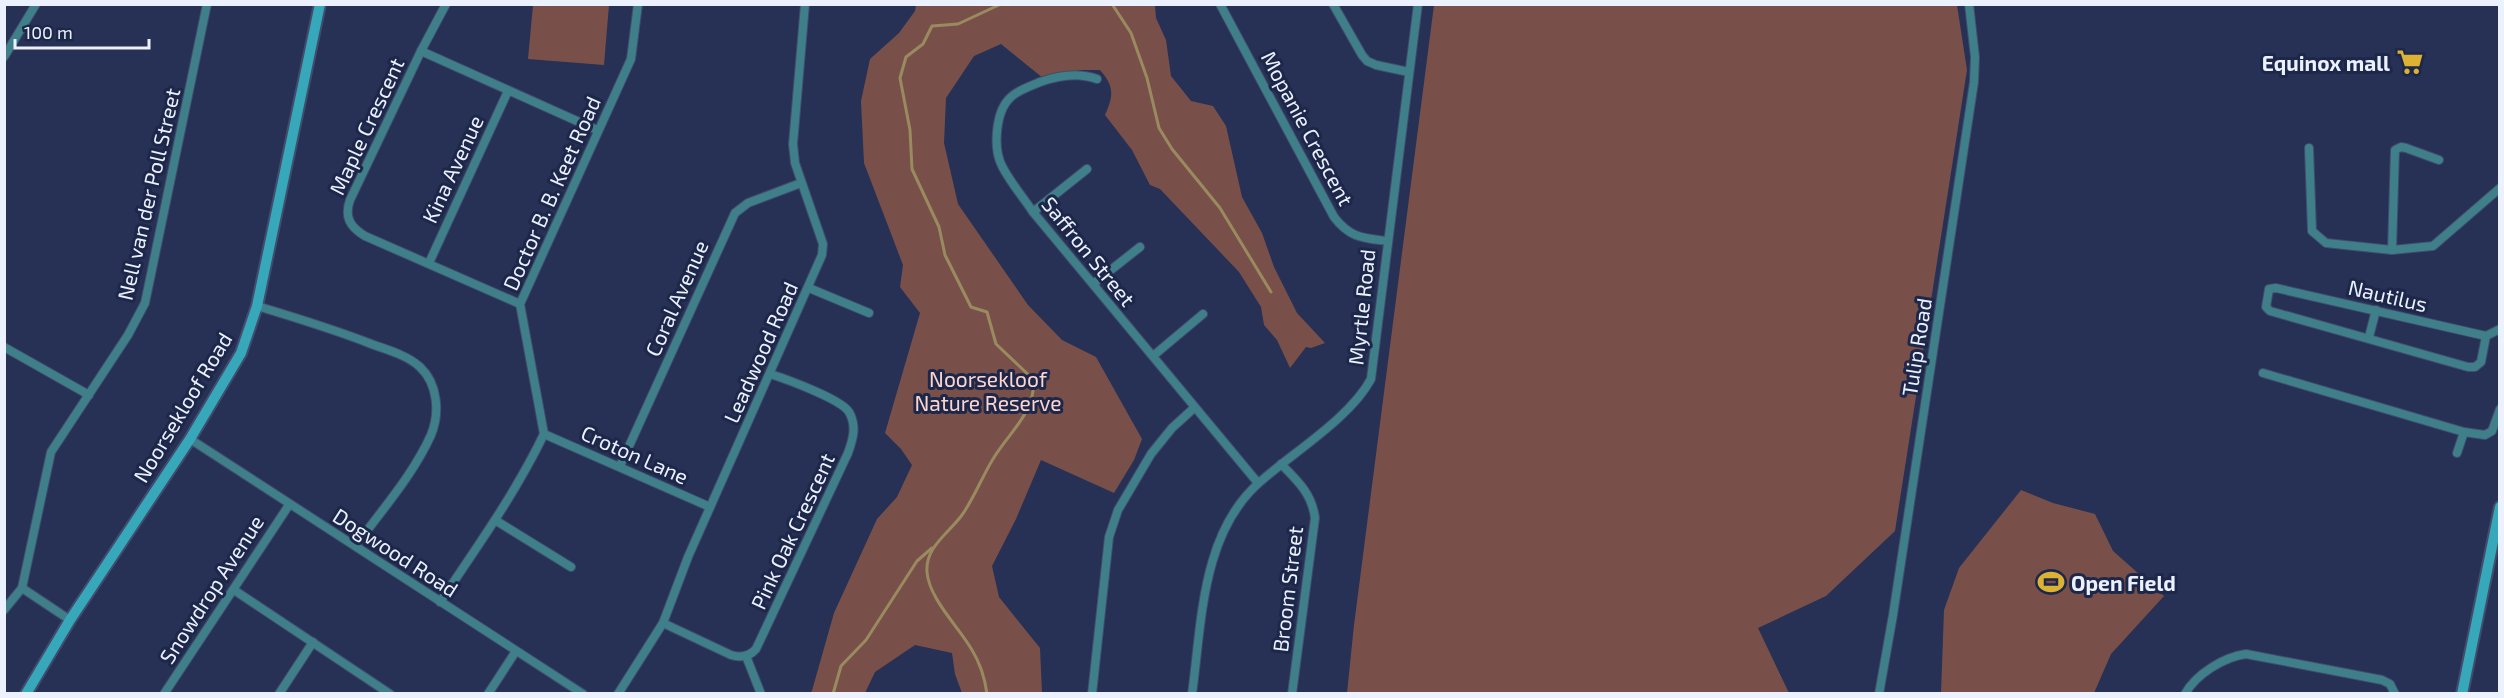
<svg xmlns="http://www.w3.org/2000/svg" width="2504" height="698" font-family="'Exo 2',sans-serif">
  <rect width="100%" height="100%" fill="#263155"/>
  <!-- green -->
  <g fill="#795049">
    <polygon points="533,5 609,5 604,65 528,59"/>
    <path d="M916,5H1155L1156,18L1166,40L1171,76L1191,101L1213,106L1226,126L1242,197L1262,233L1274,267L1297,313L1325,343L1311,348L1306,347L1290,368L1277,340L1264,325L1261,307L1239,272L1160,189L1150,185L1132,150L1105,115C1114,95 1114,86 1100,70H1081L1043,78L1001,44L974,56L946,98L944,143L958,204L1028,305L1062,340L1096,357L1142,439L1134,460L1114,493L1041,460L1016,519L992,566L999,597L1040,648L1042,693H962L955,674L952,653L915,645L875,672L865,693L811,694L834,613L877,519L897,497L912,465L901,449L885,433L920,313L900,287L903,265L864,163L861,101L870,59L899,33L915,11Z"/>
    <polygon points="1434,5 1957,5 1967,70 1895,531 1826,596 1758,628 1789,693 1347,693 1354,625"/>
    <polygon points="2021,490 2053,503 2095,514 2113,551 2164,596 2111,654 2094,693 1941,693 1944,610 1959,568"/>
  </g>
  <g fill="none" stroke-linecap="round" stroke-linejoin="round">
    <!-- stream -->
    <g stroke="#998b5f" stroke-width="3">
      <polyline points="1112,4 1131,33 1147,78 1159,128 1172,149 1220,208 1271,292"/>
      <polyline points="833,694 841,666 866,640 917,561 932,548"/>
      <path d="M987,694C985,679 980,663 972,650C959,627 929,599 927,572C925,547 949,533 962,515C974,498 982,477 993,459C1009,432 1034,415 1034,380L996,344L987,312L971,307L945,255L939,227L912,169L910,130L900,78L906,57L923,44L932,26L958,24L1001,4"/>
    </g>
    <!-- street casing -->
    <g stroke="#424c6d" stroke-width="10">
      <g id="street">
        <path d="M446,4L421,51L350,200C344,217 350,227 365,236L520,304"/>
        <path d="M1220,4L1334,217C1350,238 1363,238 1387,241"/>
        <polyline points="1333,4 1362,55 1367,61 1376,65 1409,72"/>
        <polyline points="421,51 597,130"/>
        <polyline points="4,57 36,4"/>
        <path d="M1097,79C1078,72 1059,75 1040,82C1031,86 1018,90 1011,97C995,111 993,149 1002,166C1010,182 1023,197 1033,212L1258,483"/>
        <polyline points="2309,148 2312,231 2326,243 2392,250"/>
        <polyline points="2439,160 2406,148 2401,147 2395,150 2392,250 2433,246 2500,188"/>
        <polyline points="1033,212 1087,169"/>
        <polyline points="429,263 508,91"/>
        <polyline points="1093,284 1140,247"/>
        <polyline points="809,288 869,313"/>
        <path d="M257,306C297,318 336,330 374,345C389,350 408,356 420,367C438,384 440,413 431,435C413,475 382,510 356,545"/>
        <polyline points="2486,336 2481,362 2475,367 2468,367 2270,311 2266,307 2269,289 2276,288 2486,336 2500,329"/>
        <polyline points="2369,337 2376,310"/>
        <polyline points="4,347 89,395"/>
        <polyline points="1153,356 1203,314"/>
        <polyline points="2263,373 2464,432 2485,435 2492,431 2500,409"/>
        <polyline points="544,434 520,304 631,59 638,4"/>
        <polyline points="544,434 710,507"/>
        <polyline points="190,439 583,694"/>
        <polyline points="2457,453 2464,432"/>
        <path d="M1281,464C1298,481 1312,494 1315,518L1292,694"/>
        <polyline points="620,466 735,213 748,203 801,183"/>
        <polyline points="495,520 571,567"/>
        <polyline points="22,588 70,620"/>
        <polyline points="234,590 390,694"/>
        <path d="M440,602C477,547 515,494 544,434"/>
        <polyline points="4,610 22,588 51,452 128,335 145,303 207,4"/>
        <path d="M663,623L731,655C741,658 749,657 756,649L848,453C853,439 857,426 849,412C841,399 786,379 770,374"/>
        <polyline points="746,656 761,694"/>
        <polyline points="164,694 289,505"/>
        <polyline points="279,694 313,642"/>
        <polyline points="488,694 516,651"/>
        <polyline points="618,694 663,623 688,557 822,255 823,244 795,163 793,144 805,4"/>
        <polyline points="1092,694 1109,537 1118,510 1151,454 1172,428 1194,408"/>
        <path d="M1192,694C1202,622 1201,532 1261,481C1295,451 1350,418 1371,379L1418,4"/>
        <polyline points="1879,694 1893,615 1974,82 1975,57 1969,4"/>
        <path d="M2185,694C2196,674 2224,657 2246,654L2382,680L2390,684L2395,694"/>
      </g>
    </g>
    <!-- secondary casing -->
    <g stroke="#424c6d" stroke-width="14">
      <g id="secondary">
        <polyline points="26,694 70,620 190,439 241,353 257,306 320,4"/>
        <polyline points="2462,694 2500,507"/>
      </g>
    </g>
    <!-- street -->
    <use href="#street" stroke="#3f7f8a" stroke-width="8"/>
    <!-- secondary -->
    <use href="#secondary" stroke="#37a8ba" stroke-width="10"/>
  </g>
  <!-- icons -->
  <defs>
    <g id="supermarket-bare" transform="scale(2.07)"><path d="M-6-5.5h2.5l.6 2H6L4.5 2H-2.5L-4.4-4H-6ZM-1.5 3.2a1.3 1.3 0 1 0 .1 0ZM3 3.2a1.3 1.3 0 1 0 .1 0Z" fill="#dbb233" stroke="#1d274a" stroke-width="2.5" paint-order="stroke"/></g>
    <g id="stadium-bare" transform="scale(2.07)"><path d="M0-5a6.5 5 0 1 0 0 10a6.5 5 0 1 0 0-10ZM-3.5-1.8h7v3.6h-7Z" fill="#dbb233" stroke="#1d274a" stroke-width="2.5" paint-order="stroke"/></g>
  </defs>
  <g fill-rule="evenodd">
    <use href="#supermarket-bare" x="2410" y="62"/>
    <use href="#stadium-bare" x="2051" y="582"/>
  </g>
  <g text-anchor="middle" dominant-baseline="central" stroke-width="6" stroke-linejoin="round" paint-order="stroke">
    <!-- poi labels -->
    <g font-size="21" font-weight="bold" fill="#ebf1ff" stroke="#1d274a" text-anchor="end">
      <text x="2390" y="62">Equinox mall</text>
      <text x="2071" y="582" text-anchor="start">Open Field</text>
    </g>
    <!-- street labels -->
    <g font-size="21" fill="#ebf1ff" stroke="#1d274a">
      <text transform="translate(366 126) rotate(-65)">Maple Crescent</text>
      <text transform="translate(1308 128) rotate(62)">Mopanie Crescent</text>
      <text transform="translate(452 169) rotate(-65)">Kina Avenue</text>
      <text transform="translate(551 193) rotate(-66)">Doctor B. B. Keet Road</text>
      <text transform="translate(148 194) rotate(-77)">Nell van der Poll Street</text>
      <text transform="translate(1089 251) rotate(51)">Saffron Street</text>
      <text transform="translate(2388 295) rotate(13)">Nautilus</text>
      <text transform="translate(676 298) rotate(-66)">Coral Avenue</text>
      <text transform="translate(1361 307) rotate(-84)">Myrtle Road</text>
      <text transform="translate(1916 347) rotate(-81)">Tulip Road</text>
      <text transform="translate(760 352) rotate(-66)">Leadwood Road</text>
      <text transform="translate(182 407) rotate(-59)">Noorsekloof Road</text>
      <text transform="translate(635 454) rotate(24)">Croton Lane</text>
      <text transform="translate(792 531) rotate(-65)">Pink Oak Crescent</text>
      <text transform="translate(396 552) rotate(33)">Dogwood Road</text>
      <text transform="translate(211 589) rotate(-57)">Snowdrop Avenue</text>
      <text transform="translate(1287 589) rotate(-83)">Broom Street</text>
    </g>
    <!-- park labels -->
    <g font-size="21" fill="#fed5cd" stroke="#1d274a">
      <text x="988" y="378">Noorsekloof<tspan x="988" dy="24">Nature Reserve</tspan></text>
    </g>
  </g>
  <!-- border -->
  <rect width="2504" height="698" fill="none" stroke="#ebf1ff" stroke-width="12"/>
  <!-- scale -->
  <path d="M15 39v9h134v-9" fill="none" stroke="#ebf1ff" stroke-width="3"/>
  <text x="24" y="39" font-size="18" fill="#ebf1ff" stroke="#1d274a" stroke-width="4.5" paint-order="stroke">100 m</text>
</svg>
